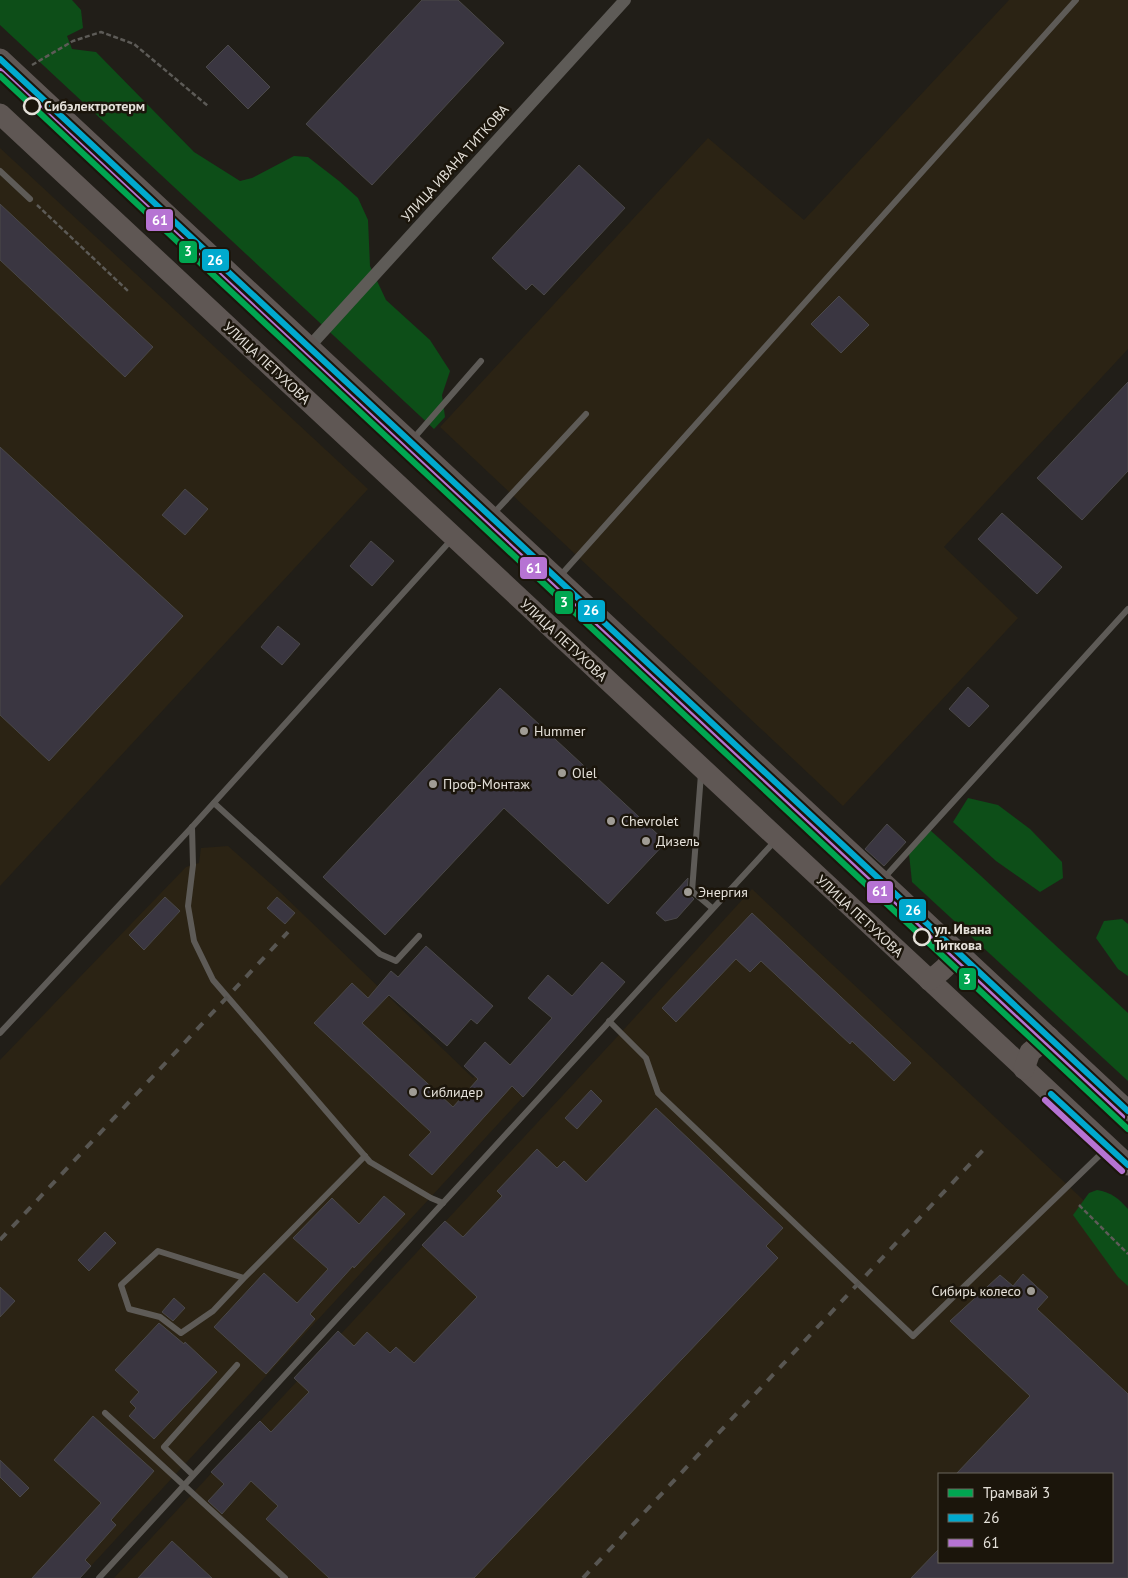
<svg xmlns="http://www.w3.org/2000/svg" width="1128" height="1578" font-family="'PT Sans',sans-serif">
  <rect width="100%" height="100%" fill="#211e18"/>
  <!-- built -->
  <g fill="#2b2314" fill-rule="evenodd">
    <polygon points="1009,0 1128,0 1128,349 944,547 1018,618 843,806 440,427 708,138 804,220"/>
    <polygon points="0,148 368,489 0,886"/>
    <polygon points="228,846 280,892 473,1078 486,1064 523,1097 80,1578 0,1578 0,1060 186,867 199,863 201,848"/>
    <path d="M752,889L1077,1194L1128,1244V1578H114L616,1038ZM939,1474H1112V1562H939Z"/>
  </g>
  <!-- forest -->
  <g fill="#0d4e18">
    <polygon points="0,0 72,0 81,10 83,28 67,36 72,49 96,52 194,152 240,181 252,178 294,156 308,157 339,181 358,198 368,220 370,266 386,300 430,340 450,371 442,395 445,417 434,429 0,25"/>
    <polygon points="968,798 998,805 1030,829 1062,862 1063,878 1040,892 996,861 953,822"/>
    <polygon points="930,830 981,876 1128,1013 1128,1081 912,882 909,854"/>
    <polygon points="1122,919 1128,924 1128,976 1118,969 1096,938 1104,921"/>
    <path d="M1097,1190C1111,1192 1119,1199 1128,1209V1286L1118,1277L1073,1215L1089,1193Z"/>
  </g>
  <!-- building -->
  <g fill="#3a3641" stroke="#4a4848">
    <polygon points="422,0 458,0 504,43 372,185 306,124"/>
    <polygon points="228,45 270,87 248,109 206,67"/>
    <polygon points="579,165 625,208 544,295 532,284 526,290 492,258"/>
    <polygon points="0,204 153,347 125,377 0,260"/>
    <polygon points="839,296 869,325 841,353 811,324"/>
    <polygon points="1128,382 1128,471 1082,520 1037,478"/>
    <polygon points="0,447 183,616 49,761 0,715"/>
    <polygon points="185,489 208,509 185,535 162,515"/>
    <polygon points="1002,513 1062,567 1037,594 978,539"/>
    <polygon points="371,541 394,561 372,586 350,566"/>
    <polygon points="278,626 300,644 282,665 261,647"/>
    <polygon points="968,687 989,706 969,727 949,709"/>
    <polygon points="500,688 666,842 608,904 504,808 385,935 323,877"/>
    <polygon points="887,824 906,842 884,866 865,849"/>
    <polygon points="688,878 687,892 694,899 677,918 665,921 656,913"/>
    <polygon points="165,897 180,911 144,950 129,935"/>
    <polygon points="277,897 295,913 285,924 267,908"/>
    <polygon points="752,913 911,1063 894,1081 852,1041 850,1044 761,961 750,972 736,959 676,1022 662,1008"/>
    <polygon points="426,946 493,1006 477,1024 471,1019 447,1046 389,995 362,1023 453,1107 478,1079 464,1066 485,1042 510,1065 552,1018 528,998 548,975 572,996 602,962 625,982 523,1097 512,1086 432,1175 409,1155 431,1132 314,1023 352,983 368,998 391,971 398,977"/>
    <polygon points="591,1090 602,1101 577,1129 565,1118"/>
    <polygon points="656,1108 783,1228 766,1246 778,1258 474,1578 329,1578 266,1519 278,1506 251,1481 222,1514 208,1501 224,1484 211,1472 260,1421 271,1432 309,1392 294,1378 338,1331 354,1346 367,1332 390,1353 396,1347 414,1363 477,1297 422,1245 445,1221 463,1237 502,1196 497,1191 537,1149 557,1168 564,1161 586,1182"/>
    <polygon points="384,1196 405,1214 354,1268 353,1266 310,1314 315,1319 266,1374 214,1327 264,1273 297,1303 328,1269 293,1238 332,1198 359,1224"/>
    <polygon points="105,1232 116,1243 89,1271 78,1260"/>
    <polygon points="1023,1274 1048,1297 1037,1309 1128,1394 1128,1578 911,1578 939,1549 939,1562 1112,1562 1112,1474 956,1474 1030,1396 950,1321 1000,1275 1013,1286"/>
    <polygon points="0,1287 15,1301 0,1317"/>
    <polygon points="174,1298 185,1308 173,1321 162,1312"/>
    <polygon points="159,1323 184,1344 185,1342 217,1372 154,1439 129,1416 136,1408 130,1402 139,1392 115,1370"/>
    <polygon points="93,1416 154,1471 111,1520 116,1525 85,1560 91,1566 80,1578 32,1578 101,1503 54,1460"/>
    <polygon points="0,1460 29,1488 20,1497 0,1477"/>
    <polygon points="172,1541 212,1578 138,1578"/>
  </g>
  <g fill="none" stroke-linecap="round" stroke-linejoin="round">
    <!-- path -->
    <g stroke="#5d5b57" stroke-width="2.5" stroke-dasharray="5 2.5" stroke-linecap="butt">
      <polyline points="32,65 73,41 101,32 134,44 208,106"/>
      <polyline points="37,205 128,291"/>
      <polyline points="1079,1205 1128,1254"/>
    </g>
    <!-- service -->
    <g stroke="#5e5b57" stroke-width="6">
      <polyline points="0,171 30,199"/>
      <polyline points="413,439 481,361"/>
      <polyline points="493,514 586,414"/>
      <polyline points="560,576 1076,0"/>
      <polyline points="701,774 692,891 712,908"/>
      <polyline points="214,803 380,954 396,961 419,936"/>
      <polyline points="192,827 193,865 188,906 194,941 213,980 370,1162 431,1198 443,1203"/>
      <polyline points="884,878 1128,609"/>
      <polyline points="609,1021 646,1058 658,1093 913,1336 1106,1149"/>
      <polyline points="0,1033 192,827 452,539"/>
      <polyline points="244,1278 213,1311 181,1333 160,1317 129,1309 121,1285 158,1251 244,1278 365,1156"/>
      <polyline points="105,1413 285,1578"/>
      <polyline points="193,1475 164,1447 237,1365"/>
      <polyline points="99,1578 775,841"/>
    </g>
    <!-- minor -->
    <polyline stroke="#5e5b57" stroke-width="12" points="309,347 625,0"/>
    <!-- trunk -->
    <g stroke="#5f5754" stroke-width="21">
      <polyline points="0,59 1128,1111"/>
      <polyline points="0,114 1128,1165"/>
      <path d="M929,980C942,972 949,965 957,951"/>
      <polyline points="1024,1069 1030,1052 1049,1037"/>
    </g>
    <!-- rail -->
    <g stroke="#585652" stroke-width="4" stroke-dasharray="9 9" stroke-linecap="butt">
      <polyline points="0,1240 288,932"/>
      <polyline points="583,1578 985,1148"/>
    </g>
    <!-- bus-1 casing -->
    <g stroke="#1b150b" stroke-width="10">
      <g id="bus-1">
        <polyline points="0,59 1128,1111"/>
        <polyline points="1051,1094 1128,1165"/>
      </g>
    </g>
    <!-- bus-2 casing -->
    <g stroke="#1b150b" stroke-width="10">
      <g id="bus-2">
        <polyline points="0,71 1122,1117"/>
        <polyline points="1045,1100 1122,1171"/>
      </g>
    </g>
    <!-- bus-1 -->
    <use href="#bus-1" stroke="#00a9ce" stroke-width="6"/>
    <!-- bus-2 -->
    <use href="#bus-2" stroke="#b673d3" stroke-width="6"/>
    <!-- tram-1 casing -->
    <g stroke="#1b150b" stroke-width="10">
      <polyline id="tram-1" points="0,76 1128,1129"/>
    </g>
    <!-- tram-1 -->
    <use href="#tram-1" stroke="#00a651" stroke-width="6"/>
  </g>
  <!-- markers -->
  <g fill="#1b150b" stroke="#e4e0d9" stroke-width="2.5">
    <circle cx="32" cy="106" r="8"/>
    <circle cx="922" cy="937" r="8"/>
  </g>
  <g fill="#a09c95" stroke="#1b150b" stroke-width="2">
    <circle cx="524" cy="731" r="5"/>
    <circle cx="562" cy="773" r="5"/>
    <circle cx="433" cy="784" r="5"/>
    <circle cx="611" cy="821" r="5"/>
    <circle cx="646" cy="841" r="5"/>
    <circle cx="688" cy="892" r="5"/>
    <circle cx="413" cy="1092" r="5"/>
    <circle cx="1031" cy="1291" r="5"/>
  </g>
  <g text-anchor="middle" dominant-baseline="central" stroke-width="5" stroke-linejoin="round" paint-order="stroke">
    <!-- stop labels -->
    <g font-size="14" font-weight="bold" fill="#e4e0d9" stroke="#1b150b" text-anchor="start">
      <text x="44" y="106">Сибэлектротерм</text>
      <text x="934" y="929">ул. Ивана<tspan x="934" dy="16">Титкова</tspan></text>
    </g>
    <!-- street labels -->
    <g font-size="14" fill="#e4e0d9" stroke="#1b150b">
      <text transform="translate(455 163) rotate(-48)">УЛИЦА ИВАНА ТИТКОВА</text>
      <text transform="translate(267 363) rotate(43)">УЛИЦА ПЕТУХОВА</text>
      <text transform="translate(564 640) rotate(43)">УЛИЦА ПЕТУХОВА</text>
      <text transform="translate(860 916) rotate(43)">УЛИЦА ПЕТУХОВА</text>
    </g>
    <!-- poi labels -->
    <g font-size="14" fill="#e4e0d9" stroke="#1b150b" text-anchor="start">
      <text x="534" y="731">Hummer</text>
      <text x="572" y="773">Olel</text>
      <text x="443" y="784">Проф-Монтаж</text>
      <text x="621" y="821">Chevrolet</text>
      <text x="656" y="841">Дизель</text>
      <text x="698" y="892">Энергия</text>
      <text x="423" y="1092">Сиблидер</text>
      <text x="1021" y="1291" text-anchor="end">Сибирь колесо</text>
    </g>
  </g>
  <g stroke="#1b150b" stroke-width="2">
    <rect x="145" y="208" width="29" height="24" rx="5" fill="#b673d3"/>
    <rect x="178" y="240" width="20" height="24" rx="5" fill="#00a651"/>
    <rect x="201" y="248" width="29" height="24" rx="5" fill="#00a9ce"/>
    <rect x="519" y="556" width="29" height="24" rx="5" fill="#b673d3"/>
    <rect x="554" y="590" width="20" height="25" rx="5" fill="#00a651"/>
    <rect x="577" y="599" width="29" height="24" rx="5" fill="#00a9ce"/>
    <rect x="866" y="880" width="28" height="24" rx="5" fill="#b673d3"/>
    <rect x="898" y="898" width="29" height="24" rx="5" fill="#00a9ce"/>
    <rect x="958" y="967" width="19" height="24" rx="5" fill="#00a651"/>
  </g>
  <g font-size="14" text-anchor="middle" font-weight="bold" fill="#fff">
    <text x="160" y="225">61</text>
    <text x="188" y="256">3</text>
    <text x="215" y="265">26</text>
    <text x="534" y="573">61</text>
    <text x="564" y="607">3</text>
    <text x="591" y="615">26</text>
    <text x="880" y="896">61</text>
    <text x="913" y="915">26</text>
    <text x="967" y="984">3</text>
  </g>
  <!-- legend -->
  <rect x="938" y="1473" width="175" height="90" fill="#1b150b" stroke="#6b665d"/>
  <rect x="948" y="1489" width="25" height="8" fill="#00a651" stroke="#6b665d"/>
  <text x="983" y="1498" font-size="15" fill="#e4e0d9">Трамвай 3</text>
  <rect x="948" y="1514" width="25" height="8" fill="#00a9ce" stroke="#6b665d"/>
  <text x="983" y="1523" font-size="15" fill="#e4e0d9">26</text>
  <rect x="948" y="1539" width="25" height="8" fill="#b673d3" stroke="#6b665d"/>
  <text x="983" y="1548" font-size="15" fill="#e4e0d9">61</text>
</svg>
